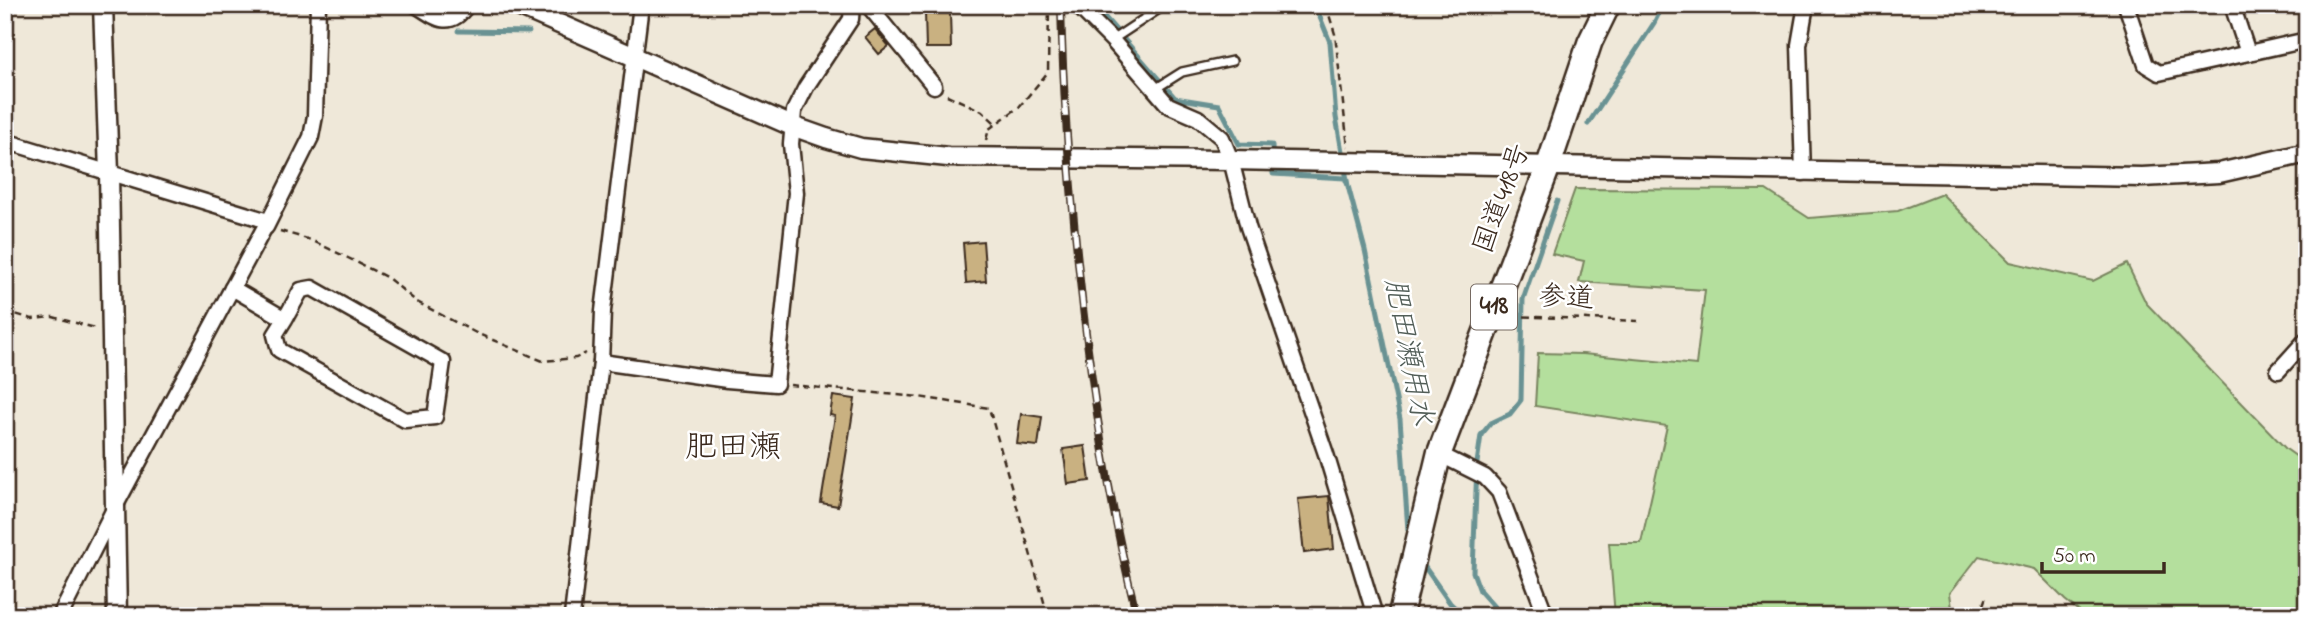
<svg xmlns="http://www.w3.org/2000/svg" width="2312" height="621" font-family="'Indie Flower','Klee One',sans-serif">
  <rect width="100%" height="100%" fill="#efe8d9"/>
  <filter id="ink" filterUnits="userSpaceOnUse"><feTurbulence type="fractalNoise" baseFrequency=".0143" numOctaves="2"/><feDisplacementMap in="SourceGraphic" scale="14" xChannelSelector="R" yChannelSelector="G"/><feConvolveMatrix kernelMatrix="1 2 1 2 8 2 1 2 1" color-interpolation-filters="sRGB"/></filter>
  <g filter="url(#ink)">
    <!-- green -->
    <polygon fill="#b4df9d" stroke="#78845e" stroke-width="2" points="1575,189 1766,190 1809,218 1898,211 1942,194 2010,262 2093,281 2127,264 2146,303 2286,449 2307,464 2307,616 2085,616 2065,600 2034,569 1979,556 1950,593 1953,616 1615,616 1609,543 1641,543 1667,426 1535,406 1538,353 1583,354 1696,365 1705,290 1579,282 1584,261 1552,254"/>
    <g fill="none" stroke-linecap="round" stroke-linejoin="round">
      <!-- stream -->
      <g stroke="#699293" stroke-width="5">
        <polyline points="368,5 389,8"/>
        <polyline points="1094,5 1175,98 1219,105 1239,144 1272,145 1273,174 1345,178 1347,183"/>
        <polyline points="1315,5 1330,42 1336,117 1348,186 1365,250 1400,419 1408,530"/>
        <polyline points="458,31 529,32"/>
        <polyline points="1588,124 1654,23 1663,5"/>
        <polyline points="1424,566 1450,603 1464,616"/>
        <polyline points="1502,616 1480,591 1473,572 1477,463 1481,435 1491,423 1510,414 1521,400 1523,299 1557,201"/>
      </g>
    </g>
    <!-- building -->
    <g fill="#c9b181" stroke="#3b2a1e" stroke-width="2">
      <polygon points="950,12 951,48 926,48 925,13"/>
      <polygon points="875,29 889,46 879,54 865,37"/>
      <polygon points="983,241 986,281 966,283 963,243"/>
      <polygon points="833,396 855,399 838,506 821,503 835,416 830,415"/>
      <polygon points="1021,414 1042,417 1038,446 1017,444"/>
      <polygon points="1085,446 1090,481 1068,484 1063,449"/>
      <polygon points="1329,496 1334,549 1304,553 1298,499"/>
    </g>
    <g fill="none" stroke-linecap="round" stroke-linejoin="round">
      <!-- service casing -->
      <g stroke="#3b2a1e" stroke-width="12">
        <g id="service">
          <polyline points="1112,40 1165,5"/>
          <polyline points="1155,89 1182,72 1232,61"/>
        </g>
      </g>
      <!-- minor casing -->
      <g stroke="#3b2a1e" stroke-width="19">
        <g id="minor">
          <path d="M416,5C436,18 450,30 467,5"/>
          <polyline points="868,5 934,86"/>
          <polyline points="1077,5 1112,40 1168,105 1198,118 1222,138 1231,160 1248,227 1326,454 1375,616"/>
          <polyline points="2126,5 2146,65 2159,73 2307,40"/>
          <polyline points="2232,5 2248,53"/>
          <polyline points="538,15 549,5"/>
          <polyline points="5,141 268,221"/>
          <polyline points="1803,173 1799,45 1806,5"/>
          <polyline points="266,227 311,137 315,116 318,5"/>
          <polyline points="232,288 285,319 301,290 312,288 443,362 435,417 405,420 279,350 275,335 285,319"/>
          <polyline points="601,362 727,380 776,384 796,193 791,144 794,111 806,87 851,19 852,5"/>
          <polyline points="2278,371 2307,339"/>
          <polyline points="1439,454 1485,477 1499,492 1546,616"/>
          <polyline points="60,616 116,505 268,221"/>
          <polyline points="572,616 601,362 603,311 641,5"/>
        </g>
      </g>
      <!-- tertiary casing -->
      <g stroke="#3b2a1e" stroke-width="23">
        <g id="tertiary">
          <polyline points="103,5 109,173 117,616"/>
          <polyline points="516,5 792,126 826,138 861,148 948,157 1231,160 2142,177 2219,173 2307,153"/>
        </g>
      </g>
      <!-- trunk casing -->
      <g stroke="#3b2a1e" stroke-width="28">
        <polyline id="trunk" points="1400,616 1439,454 1548,167 1590,42 1608,5"/>
      </g>
      <!-- path -->
      <g stroke="#3b2a1e" stroke-width="2.5" stroke-dasharray="7 5" stroke-linecap="butt">
        <polyline points="1326,5 1335,34 1348,147"/>
        <polyline points="947,95 982,111 995,123"/>
        <polyline points="986,140 989,129 1019,107 1048,72 1049,5"/>
        <polyline points="280,231 311,240 348,258 388,278 417,302 476,333 543,361 576,358 586,353"/>
        <polyline points="5,311 32,319 53,317 95,328"/>
        <polyline points="1512,316 1638,321"/>
        <polyline points="790,385 919,397 989,408 1048,616"/>
        <polyline points="231,616 238,616"/>
        <polyline points="1979,616 1987,594"/>
      </g>
      <!-- service -->
      <use href="#service" stroke="#fff" stroke-width="7"/>
      <!-- minor -->
      <use href="#minor" stroke="#fff" stroke-width="14"/>
      <!-- tertiary -->
      <use href="#tertiary" stroke="#fff" stroke-width="18"/>
      <!-- trunk -->
      <use href="#trunk" stroke="#fff" stroke-width="23"/>
      <!-- rail casing -->
      <g stroke="#3b2a1e" stroke-width="8">
        <path id="rail" d="M1061,5C1063,97 1070,189 1080,281C1092,394 1109,505 1137,616"/>
      </g>
      <!-- rail -->
      <use href="#rail" stroke="#fff" stroke-width="5" stroke-dasharray="16" stroke-linecap="butt"/>
    </g>
  </g>
  <g text-anchor="middle" dominant-baseline="central" stroke-width="5" stroke-linejoin="round" paint-order="stroke">
    <!-- shield labels -->
    <rect fill="#fff" stroke="#766a62" stroke-width="2" x="1471" y="284.5" width="46" height="45" rx="5"/>
    <g font-size="26" font-weight="bold" fill="#3b2a1e">
      <text x="1494" y="307">418</text>
    </g>
    <!-- street labels -->
    <g font-size="28" fill="#3b2a1e" stroke="#fff">
      <text transform="translate(1503 199) rotate(-70)">国道418号</text>
      <text transform="translate(1566 299) rotate(3)">参道</text>
    </g>
    <!-- water labels -->
    <g font-size="30" font-style="italic" fill="#525e58" stroke="#fff">
      <text transform="translate(1407 352) rotate(79)">肥田瀬用水</text>
    </g>
    <!-- quarter labels -->
    <g font-size="32" fill="#3b2a1e" stroke="#fff">
      <text x="733" y="448">肥田瀬</text>
    </g>
  </g>
  <!-- margin -->
  <rect width="2312" height="621" fill="none" stroke="#fff" stroke-width="28"/>
  <rect x="14" y="14" width="2284" height="593" fill="none" stroke="#3b2a1e" stroke-width="2.5" filter="url(#ink)"/>
  <!-- scale -->
  <path d="M2042 562v10h122v-10" fill="none" stroke="#3b2a1e" stroke-width="3.5"/>
  <text x="2053" y="562" font-size="21" fill="#3b2a1e" stroke="#ffffff" stroke-width="5" paint-order="stroke">50 m</text>
</svg>
